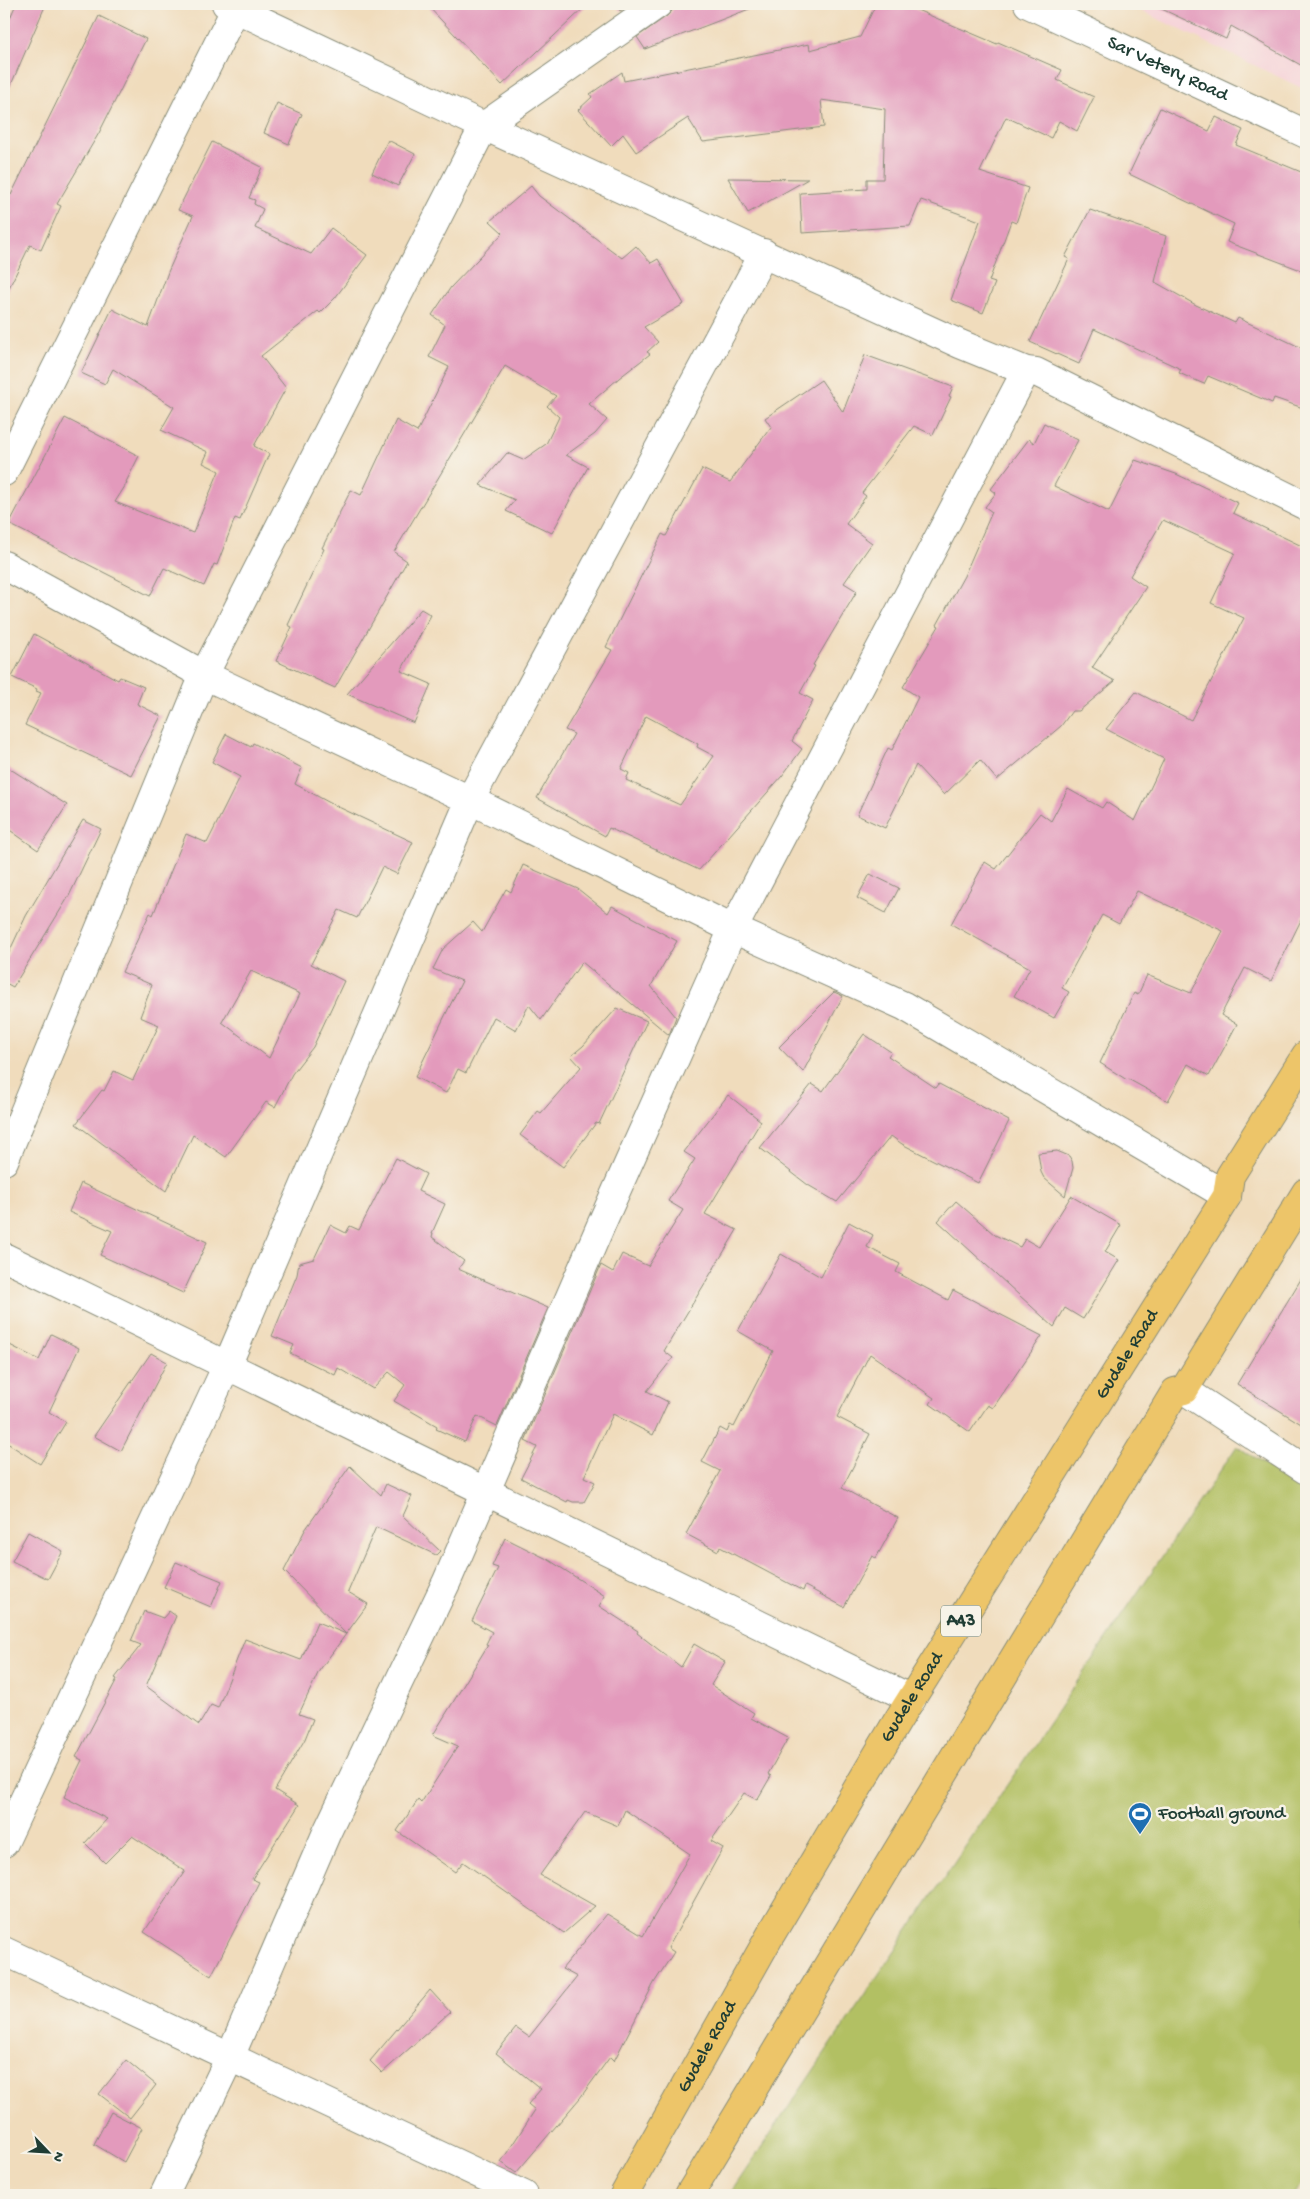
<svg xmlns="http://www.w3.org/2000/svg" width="1310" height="2199" font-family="'Gochi Hand',sans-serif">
  <rect width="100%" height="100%" fill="#f7f3e8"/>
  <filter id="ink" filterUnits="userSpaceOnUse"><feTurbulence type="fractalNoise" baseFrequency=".02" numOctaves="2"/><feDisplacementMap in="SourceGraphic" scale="10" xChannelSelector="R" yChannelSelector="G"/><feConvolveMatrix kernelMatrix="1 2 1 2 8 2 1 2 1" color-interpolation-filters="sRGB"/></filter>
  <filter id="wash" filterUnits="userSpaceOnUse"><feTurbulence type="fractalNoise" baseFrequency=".0096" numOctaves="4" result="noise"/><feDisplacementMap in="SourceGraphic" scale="20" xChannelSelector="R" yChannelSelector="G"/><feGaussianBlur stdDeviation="1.12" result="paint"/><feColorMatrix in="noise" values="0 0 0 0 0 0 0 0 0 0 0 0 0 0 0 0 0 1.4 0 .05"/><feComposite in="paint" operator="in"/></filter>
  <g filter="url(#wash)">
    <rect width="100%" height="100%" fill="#f0dcbc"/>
    <!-- built -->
    <polygon fill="#f6cfd7" points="1127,4 1306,4 1306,90"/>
    <!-- green -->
    <polygon fill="#b2c063" stroke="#687e4c" points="1237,1446 1306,1493 1306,2177 1294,2195 729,2195"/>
    <g id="blocks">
      <!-- building -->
      <g fill="#e39abc" fill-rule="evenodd">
        <polygon points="16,4 46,4 4,101 4,32"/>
        <polygon points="426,4 588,4 502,85"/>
        <polygon points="616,4 631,4 620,11"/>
        <polygon points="673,4 756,4 757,6 645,49 637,37 667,16 672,11"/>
        <polygon points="876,4 903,4 997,44 998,42 1062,70 1057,80 1094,97 1077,131 1059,121 1051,138 1006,117 980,172 1028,188 1016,223 1011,221 989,281 995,283 983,313 951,300 980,221 921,200 910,226 802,233 800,193 867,189 867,179 883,179 885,109 821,100 824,127 703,142 688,118 636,152 623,134 611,146 578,110 592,97 590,94 622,72 624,81 809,44 810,50 860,37"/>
        <polygon points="1151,4 1306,4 1306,68 1231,26 1226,39"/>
        <polygon points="99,16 146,39 99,133 57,204 61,206 41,250 30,245 4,298 4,192 11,195"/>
        <polygon points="277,103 302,114 289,144 264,133"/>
        <polygon points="1160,108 1209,131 1216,117 1243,130 1236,145 1306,174 1306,272 1227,242 1234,224 1129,174"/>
        <polygon points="388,140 415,154 398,186 372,173"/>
        <polygon points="212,142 262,167 249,198 255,200 254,204 263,209 255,228 311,254 331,228 367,255 335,298 320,313 318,311 261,356 286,388 254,446 269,454 240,520 235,518 217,565 214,564 204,586 164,568 150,596 9,524 65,418 139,456 126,482 127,483 115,502 193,533 219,471 203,463 208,452 161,430 174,407 113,369 105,384 81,373 112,309 148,327 168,272 193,216 178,210"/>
        <polygon points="728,178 808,179 748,213"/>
        <polygon points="531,186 539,196 622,258 636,246 651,263 658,259 684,304 644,327 658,342 647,352 650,354 619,378 589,404 607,420 595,434 566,455 588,467 552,533 506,511 515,500 480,485 507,453 523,460 546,444 559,417 547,406 556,396 505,366 394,552 407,561 335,688 276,661 292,627 288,625 324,549 322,548 351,490 361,495 396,420 417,432 449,367 429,357 445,325 432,315 451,287 503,233 490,221"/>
        <polygon points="1090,210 1166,236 1155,282 1196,305 1235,323 1238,318 1306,350 1306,409 1274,398 1272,403 1208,376 1204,384 1179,373 1181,369 1094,329 1079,364 1030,342 1069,259 1065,257"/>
        <path d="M865,355L953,387L949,396L951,397L933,435L914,426L862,493L866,496L846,524L872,543L844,583L857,591L813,665L815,666L800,693L813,700L792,741L802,749L782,776L699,870L609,828L605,836L537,798L574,734L565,730L612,650L606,647L662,534L666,536L702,469L730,482L771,427L765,418L821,380L843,412ZM646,716L698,744L697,747L714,756L680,805L626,780L629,773L621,769Z"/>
        <polygon points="1044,423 1078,440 1054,486 1109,512 1135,460 1176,474 1238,503 1233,513 1306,548 1306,910 1271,981 1245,968 1221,1015 1237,1024 1209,1076 1188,1064 1168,1101 1128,1079 1127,1080 1100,1063 1134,993 1138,995 1147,975 1191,993 1223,931 1137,891 1119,924 1102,915 1062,988 1069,992 1054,1018 1014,996 1030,968 951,924 985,862 996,869 1040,813 1051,821 1068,789 1102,808 1106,802 1135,821 1164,759 1106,729 1136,692 1191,720 1244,618 1211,603 1235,553 1163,520 1130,576 1146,587 1092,668 1115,681 1079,711 1072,711 1061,726 997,780 980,760 944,795 916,765 885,828 857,815 888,748 892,750 918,697 903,687 939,626 937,625 964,576 992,512 985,507 996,493 991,489 1029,439 1034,443"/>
        <polygon points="421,609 431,615 401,671 431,684 414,723 347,694"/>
        <polygon points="34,634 118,680 120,677 144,687 137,704 161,716 131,775 25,725 41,693 36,691 37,689 12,677"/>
        <path d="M226,734L251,747L253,743L302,768L295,784L330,803L413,842L397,874L382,867L357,918L339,910L311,964L344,981L313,1047L292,1074L275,1107L266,1102L226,1157L193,1135L166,1191L76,1124L102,1090L104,1091L114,1071L133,1080L159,1025L140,1017L152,985L122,972L150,913L153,915L186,834L207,843L240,777L212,762ZM251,971L300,994L269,1058L222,1022Z"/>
        <polygon points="4,765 67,805 38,850 4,826"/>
        <polygon points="83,820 101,829 69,896 13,987 4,982 4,963 26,916"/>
        <polygon points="523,865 578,889 608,913 612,906 677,941 651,986 676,1017 669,1035 582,962 541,1020 529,1005 516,1030 494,1017 466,1073 458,1069 446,1093 415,1077 462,981 433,969 443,949 473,922 482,932 506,889 511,892"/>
        <polygon points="870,874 899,888 886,913 857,898"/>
        <polygon points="834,992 843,996 803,1072 779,1047"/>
        <polygon points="617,1008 647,1021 599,1124 596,1123 563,1167 520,1135 538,1111 541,1113 581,1067 571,1056 583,1046"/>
        <polygon points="864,1034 891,1052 888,1056 936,1088 939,1084 1009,1121 978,1183 902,1144 891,1136 837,1202 808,1185 760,1148 812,1084 823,1091"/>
        <polygon points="728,1095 761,1121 705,1214 737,1230 664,1351 673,1358 647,1391 668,1402 653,1435 613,1414 584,1477 595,1482 584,1502 573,1502 568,1500 567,1502 521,1478 537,1447 525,1441 601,1265 613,1272 622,1254 648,1266 683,1210 668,1201 695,1159 684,1152"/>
        <polygon points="1057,1151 1069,1156 1072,1161 1073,1168 1065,1196 1044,1178 1041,1172 1038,1153"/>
        <polygon points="396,1158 426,1174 418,1191 445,1204 432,1233 433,1233 432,1237 464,1261 458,1269 548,1308 497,1426 477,1416 465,1442 436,1429 437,1426 394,1401 405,1385 389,1372 373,1389 338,1368 335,1375 290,1353 294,1345 272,1336 297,1275 299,1263 314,1259 330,1225 346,1233 350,1226 359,1230"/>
        <polygon points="81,1183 207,1242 183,1293 100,1255 112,1231 69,1212"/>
        <polygon points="1071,1196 1121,1225 1105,1252 1119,1260 1083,1319 1065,1308 1054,1327 938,1221 956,1201 995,1235 1020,1247 1025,1239 1039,1247"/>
        <polygon points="849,1222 873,1235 867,1247 900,1264 896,1272 948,1300 953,1290 1042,1336 993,1408 988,1405 970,1432 930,1404 934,1398 870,1354 837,1417 870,1434 842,1488 898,1518 876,1558 872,1556 844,1607 805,1586 803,1591 720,1547 718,1551 686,1534 720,1471 702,1462 720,1428 727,1432 730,1425 734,1427 773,1351 738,1331 781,1254 821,1277"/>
        <polygon points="1306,1271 1306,1427 1237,1384"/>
        <polygon points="51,1334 79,1348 49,1412 66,1422 40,1464 4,1441 4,1342 39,1360"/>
        <polygon points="151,1353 167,1362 121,1451 94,1436"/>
        <polygon points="350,1466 381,1495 386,1484 412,1496 403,1516 440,1551 436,1555 376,1527 348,1592 368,1604 346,1634 284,1571 305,1530"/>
        <polygon points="28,1532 63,1551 48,1579 12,1561"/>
        <polygon points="505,1538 549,1560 605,1596 599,1606 638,1631 637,1633 681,1667 694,1644 725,1662 711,1685 754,1713 751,1718 788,1738 768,1774 771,1776 757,1800 744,1793 711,1841 723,1848 668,1948 674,1952 654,1983 614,2061 610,2057 580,2098 516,2173 501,2162 535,2110 528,2104 541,2089 496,2053 516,2028 529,2037 577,1977 562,1969 607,1914 643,1936 690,1854 625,1810 618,1826 585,1812 540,1875 595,1906 564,1933 463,1862 455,1872 397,1831 418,1800 421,1803 458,1746 433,1735 488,1645 486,1644 492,1632 472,1621 498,1568 492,1566"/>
        <polygon points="176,1562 222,1581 211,1607 164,1587"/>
        <polygon points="144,1611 163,1618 169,1611 176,1616 146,1686 199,1725 211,1705 218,1708 245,1639 301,1660 317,1622 346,1634 319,1671 299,1714 313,1719 305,1739 275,1790 299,1805 252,1879 259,1882 211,1976 144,1932 185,1871 132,1836 105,1863 85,1843 107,1819 64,1797 82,1760 76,1757 117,1679 115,1678 141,1645 131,1641"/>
        <polygon points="430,1990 450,2012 382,2073 370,2061"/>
        <polygon points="126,2060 156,2085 130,2118 99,2094"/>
        <polygon points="111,2112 142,2128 124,2162 94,2144"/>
      </g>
    </g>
  </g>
  <g filter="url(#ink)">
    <use href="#blocks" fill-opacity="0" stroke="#888c78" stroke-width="1"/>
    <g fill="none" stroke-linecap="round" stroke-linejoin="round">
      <!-- minor casing -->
      <g stroke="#888c78" stroke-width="30">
        <g id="minor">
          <polyline points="226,4 484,126 960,344 1026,371 1036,372 1306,506"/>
          <path id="s1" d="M1028,4L1306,134"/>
          <polyline points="4,472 236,8"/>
          <polyline points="4,565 204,675 470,800 733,929 904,1006 1227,1196"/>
          <polyline points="4,1161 204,675 484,126 658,4"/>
          <polyline points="4,1257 912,1699"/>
          <polyline points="1184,1390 1306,1470"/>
          <polyline points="4,1843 229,1361 470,800 764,253"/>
          <polyline points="4,1951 524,2195"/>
          <polyline points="164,2195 230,2057 327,1832 447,1581 601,1225 733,929 1026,371"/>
        </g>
      </g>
      <!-- highway casing -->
      <g stroke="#888c78" stroke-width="30">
        <g id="highway">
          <path id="s2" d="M624,2195L771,1934L898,1720L1227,1196L1230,1176L1306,1055"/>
          <polyline points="689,2195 1175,1392 1184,1390 1306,1192"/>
        </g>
      </g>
      <!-- minor -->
      <use href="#minor" stroke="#fff" stroke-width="28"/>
      <!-- highway -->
      <use href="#highway" stroke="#edc569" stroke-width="28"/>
    </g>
  </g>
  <!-- icons -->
  <defs>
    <g id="stadium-pin" transform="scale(1.25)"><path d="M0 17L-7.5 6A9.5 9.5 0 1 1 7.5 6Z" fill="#1f6fb2" stroke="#f7f3e8"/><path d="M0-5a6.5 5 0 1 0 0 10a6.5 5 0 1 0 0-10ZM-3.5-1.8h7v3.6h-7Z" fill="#fff"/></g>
  </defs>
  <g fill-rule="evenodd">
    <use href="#stadium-pin" x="1140" y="1814"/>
  </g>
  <g text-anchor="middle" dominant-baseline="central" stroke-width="5" stroke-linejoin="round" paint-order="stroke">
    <!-- shield labels -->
    <rect fill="#f7f3e8" stroke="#60746a" stroke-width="1" x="941" y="1605.5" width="40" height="31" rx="4"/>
    <g font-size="18" font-weight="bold" fill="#1f3d34">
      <text x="961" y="1621">A43</text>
    </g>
    <!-- street labels -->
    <g font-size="19" fill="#1f3d34" stroke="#f7f3e8">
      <text stroke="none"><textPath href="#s1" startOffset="154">Sar Vetery Road</textPath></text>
      <text stroke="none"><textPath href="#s2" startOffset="980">Gudele Road</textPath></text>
      <text stroke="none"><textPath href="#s2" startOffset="575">Gudele Road</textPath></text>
      <text stroke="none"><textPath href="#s2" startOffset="170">Gudele Road</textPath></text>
    </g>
    <!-- poi labels -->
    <g font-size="19" fill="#1f3d34" stroke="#f7f3e8" text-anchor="start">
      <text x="1158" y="1814">Football ground</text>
    </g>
  </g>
  <!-- margin -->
  <rect width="1310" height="2199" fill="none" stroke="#f7f3e8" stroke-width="20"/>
  <!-- north arrow -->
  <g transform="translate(48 2152) rotate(115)" stroke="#f7f3e8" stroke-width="4" paint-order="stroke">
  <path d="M0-4L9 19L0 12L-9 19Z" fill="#1f3d34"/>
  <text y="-8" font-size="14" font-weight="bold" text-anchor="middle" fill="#1f3d34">N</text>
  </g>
</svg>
